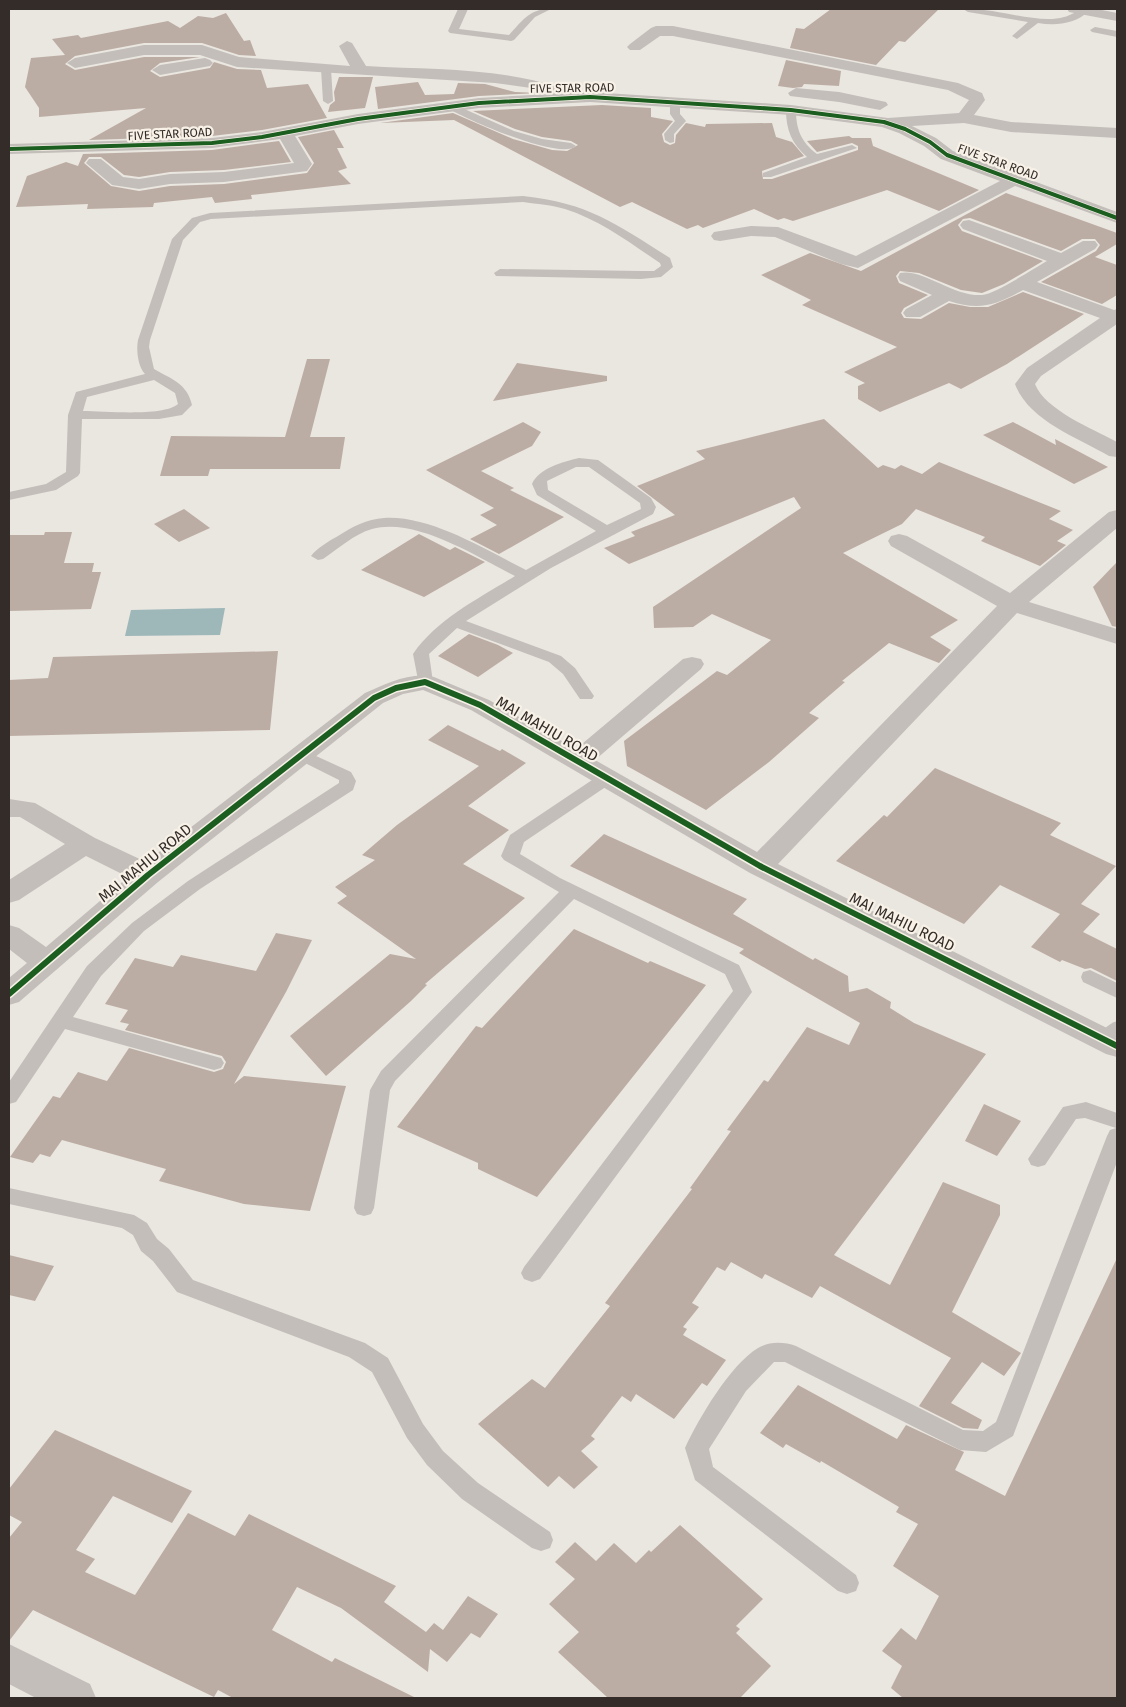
<svg xmlns="http://www.w3.org/2000/svg" width="1126" height="1707" font-family="'Fira Sans',sans-serif">
  <rect width="100%" height="100%" fill="#eae6e0"/>
  <!-- water -->
  <polygon fill="#9eb7b9" points="225,608 220,635 125,636 131,610"/>
  <!-- building -->
  <g fill="#bcada4">
    <polygon points="831,9 939,9 905,42 899,41 876,65 790,48 796,28 804,29"/>
    <polygon points="226,13 244,41 250,40 256,56 239,55 202,43 144,43 75,56 65,64 75,70 144,57 200,57 160,63 150,71 160,77 210,68 214,62 237,69 261,70 267,88 308,84 327,118 262,130 212,136 89,140 146,108 39,117 39,108 25,87 31,58 65,55 52,39 78,35 81,38 168,21 180,28 198,16 213,18"/>
    <polygon points="786,60 841,71 839,86 804,84 802,87 793,88 778,86"/>
    <polygon points="339,77 373,77 365,108 328,112 330,105 335,101 334,92"/>
    <polygon points="418,82 425,95 454,94 458,83 485,84 515,92 540,93 479,96 378,109 375,87"/>
    <polygon points="602,105 651,108 651,117 673,121 662,134 664,142 670,145 675,143 676,135 686,123 705,127 706,124 772,123 776,137 792,142 804,156 762,171 763,179 772,179 858,150 858,146 852,143 817,152 807,141 849,136 852,138 871,138 873,146 979,190 939,211 887,190 793,221 784,218 778,220 754,209 703,228 698,225 687,229 632,202 620,207 454,120 380,123 453,113 513,139 552,150 567,151 578,145 571,141 542,137 515,129 473,111"/>
    <polygon points="334,130 344,148 337,148 347,168 338,171 351,184 251,195 252,199 215,203 212,197 154,203 153,207 87,209 88,204 16,207 27,176 66,162 78,166 83,154 212,150 279,141 291,162 224,170 170,172 139,177 124,175 101,157 89,157 84,163 111,186 139,191 170,186 224,184 307,173 314,163 298,137"/>
    <polygon points="1006,193 1117,233 1117,244 1095,257 1117,265 1117,295 1102,304 1041,282 1096,251 1100,245 1095,239 1082,239 1061,251 970,218 963,219 958,225 962,231 1043,261 1004,284 982,293 961,290 919,273 900,271 896,276 899,283 928,295 904,308 901,313 904,318 921,319 949,303 970,307 988,307 1023,292 1084,314 1007,364 961,389 949,383 880,412 858,399 858,386 865,383 844,372 897,347 802,305 811,300 761,275 810,253 861,271"/>
    <polygon points="307,359 330,359 310,437 345,437 340,469 210,469 208,476 160,476 171,436 285,437"/>
    <polygon points="517,363 607,376 607,381 493,401"/>
    <polygon points="824,419 878,468 883,465 895,469 901,465 922,474 939,462 1061,511 1049,519 1073,530 1057,541 1066,545 1040,566 981,541 985,537 916,509 902,524 843,553 958,620 930,637 951,650 939,663 889,643 842,681 845,682 809,713 819,718 769,762 706,810 627,766 624,741 717,671 727,675 771,640 712,614 693,627 654,628 653,607 801,508 794,497 629,564 604,548 635,536 631,532 675,515 637,486 705,459 696,451"/>
    <polygon points="523,422 541,432 532,446 481,471 514,488 510,490 564,517 499,554 470,539 497,525 480,515 494,508 426,470"/>
    <polygon points="1013,422 1056,445 1055,439 1108,467 1074,484 983,435"/>
    <polygon points="184,509 210,528 179,542 154,524"/>
    <polygon points="45,532 72,532 64,563 94,563 92,572 101,572 91,609 9,611 9,535 44,535"/>
    <polygon points="419,534 450,550 455,547 485,562 424,597 361,570"/>
    <polygon points="1117,562 1117,627 1112,626 1093,587"/>
    <polygon points="469,634 498,645 513,653 478,677 438,656"/>
    <polygon points="278,651 270,730 9,736 9,680 48,678 53,657"/>
    <polygon points="448,725 500,751 502,749 526,763 468,806 509,830 463,864 525,898 425,984 427,985 411,1001 326,1076 290,1036 390,954 416,959 337,903 347,896 335,887 375,860 362,855 397,825 479,766 428,740"/>
    <polygon points="935,768 1061,823 1050,835 1116,866 1081,904 1100,914 1083,932 1117,949 1117,981 1091,968 1085,969 1062,960 1060,962 1031,947 1060,914 1000,885 964,924 836,861 884,815 887,817"/>
    <polygon points="604,834 747,899 733,914 813,960 815,958 848,976 849,992 867,988 891,1002 890,1008 914,1023 986,1054 834,1255 890,1285 943,1182 1000,1205 1000,1215 952,1312 1021,1353 1004,1376 982,1362 951,1403 982,1420 978,1429 963,1428 919,1406 951,1358 820,1286 812,1298 765,1274 762,1279 731,1262 725,1271 717,1267 692,1303 699,1307 683,1327 687,1329 683,1335 726,1360 707,1386 702,1383 674,1419 636,1394 631,1402 622,1396 591,1436 595,1439 581,1451 598,1467 574,1489 559,1476 548,1487 478,1424 532,1379 545,1388 610,1306 605,1303 692,1189 690,1188 731,1131 727,1130 764,1080 768,1082 807,1027 849,1045 860,1023 739,953 744,949 570,866"/>
    <polygon points="574,929 648,963 650,961 706,985 537,1197 478,1169 478,1163 397,1127 476,1026 482,1028"/>
    <polygon points="276,933 312,940 286,992 234,1084 244,1076 346,1086 310,1211 244,1204 159,1181 166,1169 62,1140 50,1157 40,1154 33,1163 10,1157 53,1096 60,1098 78,1072 107,1081 129,1048 214,1072 223,1069 226,1062 222,1056 125,1030 129,1024 120,1022 128,1010 105,1004 135,958 173,967 181,955 256,971"/>
    <polygon points="984,1104 1021,1121 997,1156 965,1141"/>
    <polygon points="9,1255 54,1266 35,1301 9,1295"/>
    <polygon points="1117,1258 1117,1698 903,1698 891,1688 902,1666 882,1651 901,1628 916,1640 939,1596 893,1566 918,1524 896,1512 899,1507 821,1461 820,1463 786,1444 783,1448 760,1433 798,1385 897,1439 906,1425 964,1452 955,1470 1005,1496"/>
    <polygon points="55,1430 192,1491 172,1523 113,1496 76,1550 95,1559 85,1572 135,1595 188,1513 235,1536 249,1514 396,1586 384,1602 426,1632 434,1623 443,1630 468,1596 498,1614 480,1638 471,1633 447,1662 430,1649 428,1672 341,1608 297,1587 272,1630 332,1662 335,1658 416,1698 233,1698 218,1690 214,1697 33,1610 9,1641 9,1538 22,1522 9,1515 9,1489"/>
    <polygon points="680,1525 763,1599 736,1626 740,1629 736,1633 771,1666 740,1698 608,1698 558,1652 579,1632 549,1604 575,1579 555,1562 575,1542 596,1561 614,1543 636,1563 649,1550 651,1552"/>
  </g>
  <g fill="none" stroke-linecap="round" stroke-linejoin="round">
    <!-- lane -->
    <g fill="#c3beb9" fill-rule="evenodd">
      <path d="M458,9H468L459,29L509,35C522,21 530,8 551,9L535,17L514,40L511,41L450,33L448,31Z"/>
      <path d="M963,9C994,7 1038,25 1064,17C1070,16 1076,11 1082,9L1089,11C1075,24 1056,26 1038,23L1017,39L1012,36L1028,22L968,12Z"/>
      <polygon points="1095,27 1117,31 1117,37 1092,32 1090,30"/>
      <polygon points="326,66 331,69 333,101 328,104 323,101 321,69"/>
      <polygon points="675,99 680,102 680,114 686,121 674,134 674,142 670,143 665,140 664,134 675,121 670,114 670,102"/>
      <path d="M453,104L514,131L542,139L571,143L576,146C561,161 468,120 449,109V105Z"/>
      <path d="M791,107L796,110C796,129 801,142 817,154L852,145L857,148L771,177H763V173L807,157C792,144 786,130 786,110Z"/>
      <path d="M523,196C589,203 616,224 670,258L673,267L661,277L641,279L496,276L494,273L500,269L641,271H654L661,266L660,263C630,243 600,220 565,209C552,205 537,204 523,202L211,219L200,222L183,240L150,340L149,347L154,369C171,379 187,383 192,405L182,415L159,419H82L80,473L78,476L56,490L9,500V492L46,484L66,472L68,415L76,392L145,374C138,367 136,350 138,340L172,239L192,218L210,213ZM154,380L175,393L178,404C163,417 105,411 83,411L87,397Z"/>
      <path d="M579,458L598,460L651,498L656,507L653,514L551,568L466,621L561,656L575,668L594,696L592,699H580L563,674L549,662L457,628L429,654L433,682L425,687L419,685L413,654C437,619 480,598 515,576C477,557 416,517 372,529C354,534 338,549 323,559L318,560L311,556C317,548 329,541 338,536C352,527 367,519 384,518C430,515 486,550 526,570L596,531L537,495L532,484C539,468 563,462 579,458ZM576,467H589L640,503L641,509L607,525L548,490L547,481Z"/>
      <polygon points="303,750 351,772 356,781 353,790 200,889 144,931 101,976 73,1017 221,1058 224,1063 221,1068 214,1070 65,1029 16,1102 9,1104 9,1082 87,966 132,923 188,881 339,783 339,780 297,759 295,755 297,751"/>
      <polygon points="607,773 613,774 615,778 613,782 524,842 520,854 560,878 739,965 752,992 540,1279 532,1282 524,1279 521,1273 524,1267 733,991 725,974 574,899 395,1081 390,1090 374,1208 371,1214 364,1216 357,1214 354,1208 370,1090 381,1071 559,892 504,860 501,856 510,835 601,774"/>
      <polygon points="1090,970 1117,983 1117,998 1083,982 1081,977 1083,972"/>
      <path d="M1117,1021V1040C1111,1046 1107,1048 1099,1045L1096,1040C1101,1031 1108,1024 1117,1021Z"/>
      <path d="M1086,1102L1117,1113V1162L1013,1436L986,1452L960,1450L785,1362H774L746,1391L709,1449L713,1467L856,1575L859,1583L856,1591L847,1594L838,1591L695,1480L685,1448C699,1418 730,1365 758,1348C770,1341 784,1342 796,1346L963,1430L983,1431L996,1422L1107,1136L1110,1130L1116,1128L1085,1118L1076,1119L1045,1165L1038,1167L1031,1165L1028,1159L1063,1107Z"/>
      <polygon points="9,1188 134,1215 147,1223 157,1239 169,1249 193,1280 365,1343 388,1358 423,1424 443,1451 478,1483 550,1532 553,1540 550,1548 541,1551 532,1548 462,1499 427,1465 407,1438 372,1372 349,1357 177,1292 153,1261 141,1251 133,1235 122,1228 9,1204"/>
    </g>
    <!-- street -->
    <g fill="#c3beb9" fill-rule="evenodd">
      <polygon points="1067,9 1097,9 1117,13 1117,21 1069,12"/>
      <path d="M656,26H673L958,83L982,93L985,100L974,115L1011,122L1117,128V138L1011,132L964,123L912,126L936,138L953,151L1117,212V223L1015,186L858,268L841,264L775,237L751,236L720,241L714,240L711,236L714,232L751,226L778,227L856,256L1000,181L941,159L924,146L899,133L882,127L791,115L590,102L479,108L358,124L295,136L312,164L307,171L224,182L170,184L139,189L112,185L86,163L89,159H101L123,177L139,179L170,174L224,172L294,163L280,139L212,148L9,154V144L212,138L262,132L358,114L479,98L550,94L531,88L495,83L237,67L200,55H144L75,68L67,63L75,58L144,45H202L239,57L350,66L339,46L347,41L352,43L366,66C430,70 496,67 558,87L560,90L555,94L590,92L791,105L888,118L959,113L969,100L948,90L673,36H660L640,50H630L627,47L630,44L651,28Z"/>
      <polygon points="205,58 210,60 213,63 210,66 160,75 152,70 160,65"/>
      <polygon points="796,88 839,92 886,102 888,105 880,110 839,102 790,96 788,93"/>
      <path d="M969,220L1061,253L1083,241H1095L1098,245L1095,249L1037,282L1114,310L1117,309V324L1041,376L1035,384C1045,410 1093,429 1117,442V457L1109,456C1077,437 1029,421 1015,384L1027,368L1100,318L1023,290C996,305 980,311 949,301L920,317H906L903,313L906,309L932,295L900,281L898,277L900,273C922,268 954,297 982,295C995,294 1033,269 1047,261L963,229L960,225L963,221Z"/>
      <path d="M1117,510V528L1029,602L1117,629V644L1017,613L778,864L1117,1033V1057L1106,1054L750,873L471,710L423,690L403,694L383,703L158,882L19,1002L9,1005V978L27,963L9,949V925L19,928L46,947L128,877L86,856L19,900L9,903V880L65,844L20,817H9V799L35,803L95,838L146,862L365,693C385,684 412,671 434,677L489,700L576,749L683,659L692,657L701,659L704,664L701,669L595,760L757,852L997,606L891,546L888,541L891,536L899,534L907,536L1010,593L1109,512Z"/>
      <polygon points="9,1644 90,1684 96,1698 36,1698 9,1684"/>
    </g>
    <!-- cycleway-far1 casing -->
    <g stroke="#f7f1e7" stroke-width="5.5">
      <polyline id="cycleway-far1" points="9,149 212,143 262,137 358,119 479,103 590,97 791,110 884,122 905,129 930,142 947,155 1117,218"/>
    </g>
    <!-- cycleway casing -->
    <g stroke="#f7f1e7" stroke-width="9">
      <polyline id="cycleway" points="9,994 148,875 374,698 396,688 425,682 480,705 760,866 1117,1046"/>
    </g>
    <!-- cycleway-far1 -->
    <use href="#cycleway-far1" stroke="#1b5e20" stroke-width="4"/>
    <!-- cycleway -->
    <use href="#cycleway" stroke="#1b5e20" stroke-width="6"/>
  </g>
  <g text-anchor="middle" dominant-baseline="central" stroke-width="4.5" stroke-linejoin="round" paint-order="stroke">
    <!-- far-street labels -->
    <g font-size="12" fill="#332c28" stroke="#f7f1e7">
      <text transform="translate(572 88) rotate(-1)">FIVE STAR ROAD</text>
      <text transform="translate(170 134) rotate(-3)">FIVE STAR ROAD</text>
      <text transform="translate(998 162) rotate(20)">FIVE STAR ROAD</text>
    </g>
    <!-- street labels -->
    <g font-size="15" fill="#332c28" stroke="#f7f1e7">
      <text transform="translate(547 729) rotate(30)">MAI MAHIU ROAD</text>
      <text transform="translate(145 863) rotate(-39)">MAI MAHIU ROAD</text>
      <text transform="translate(902 922) rotate(26)">MAI MAHIU ROAD</text>
    </g>
  </g>
  <!-- border -->
  <rect width="1126" height="1707" fill="none" stroke="#332c28" stroke-width="20"/>
</svg>
